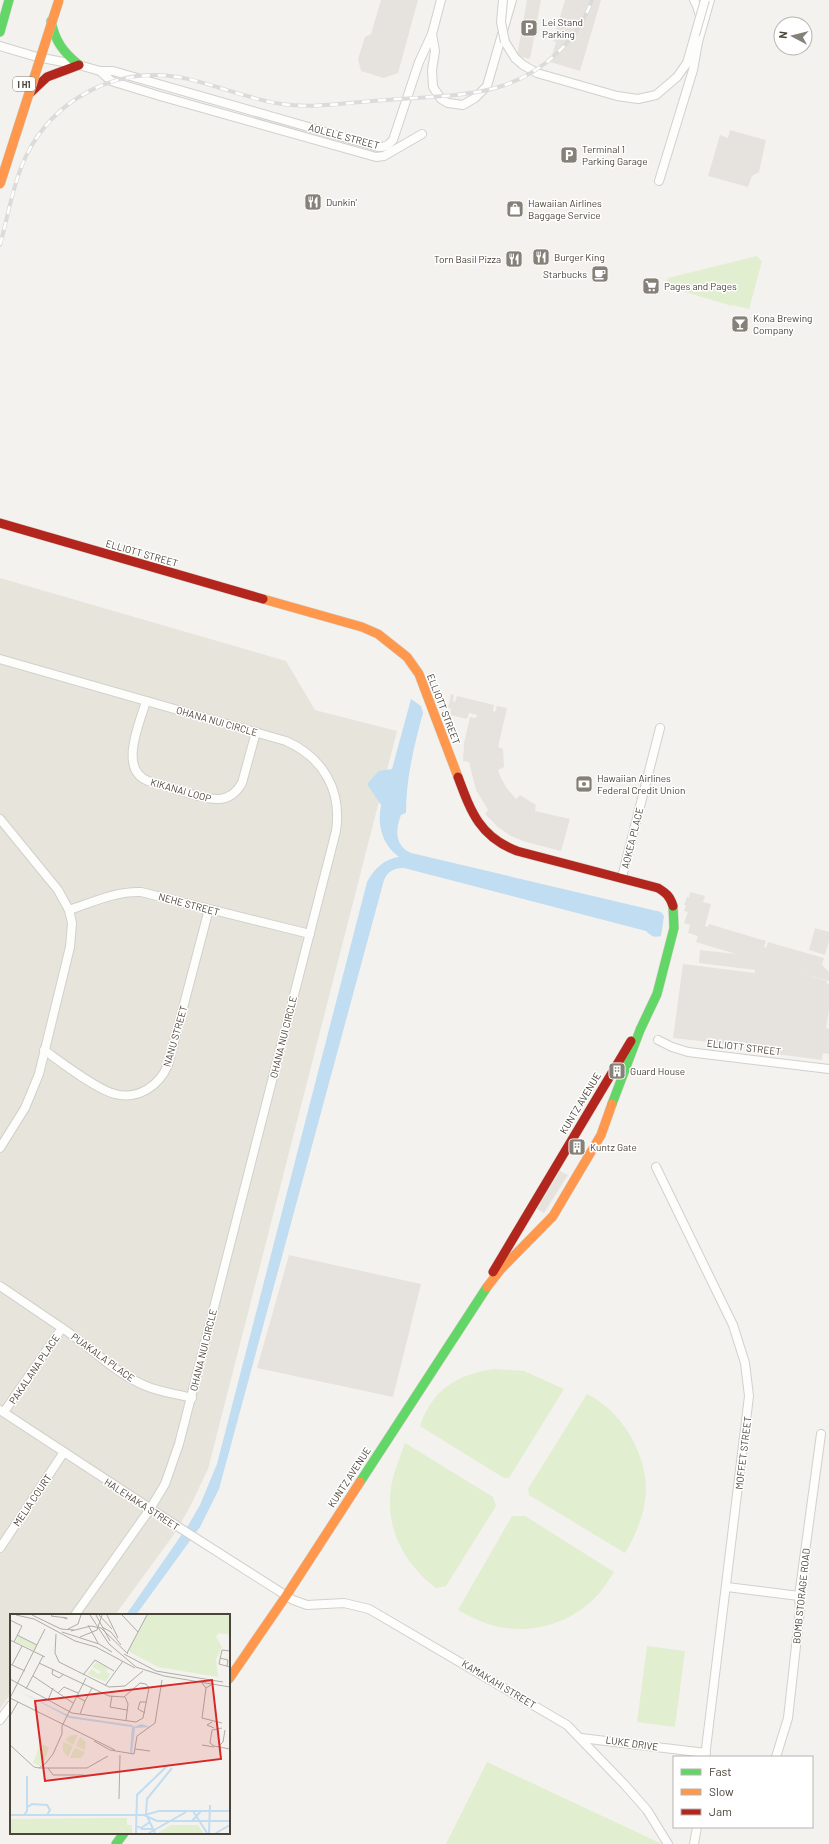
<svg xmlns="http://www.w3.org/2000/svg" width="829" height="1844" font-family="Barlow,sans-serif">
  <rect width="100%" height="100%" fill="#f4f2ee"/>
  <!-- residential -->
  <polygon fill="#e7e4dc" points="0,578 286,661 315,710 397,731 208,1469 190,1507 175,1533 115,1615 11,1615 11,1693 0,1709"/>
  <!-- green -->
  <g fill="#e1eecf">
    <polygon points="757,256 762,261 749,309 732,305 732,306 665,286 668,278"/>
    <path d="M495,1369L524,1371L564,1389L509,1478H504L420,1426C432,1389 458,1374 495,1369Z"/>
    <path d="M587,1394C623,1411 652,1461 645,1501C642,1520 635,1536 625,1553L529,1495L528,1489Z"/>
    <path d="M405,1443L493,1497L496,1506L446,1586L436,1588C401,1561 382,1522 393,1478C396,1466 401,1454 405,1443Z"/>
    <path d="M512,1516H525L614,1572C608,1581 602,1591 594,1599C566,1626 525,1636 488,1624C478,1621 468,1615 458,1610Z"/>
    <polygon points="647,1646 685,1651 675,1727 637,1722"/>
    <polygon points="487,1762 660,1843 660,1844 446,1844"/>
  </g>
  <!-- parking -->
  <g fill="#e6e3df">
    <polygon points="381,0 418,0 398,73 384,78 361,71 358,59 365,37 371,34"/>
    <polygon points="527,0 541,0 530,59 517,56"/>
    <polygon points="565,0 601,0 580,71 550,62 556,42 553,41"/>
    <polygon points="730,130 766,140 759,172 752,176 748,187 708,176 720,135 728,138"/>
    <polygon points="451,694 454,695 453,701 455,702 457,696 494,705 493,711 495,712 497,706 507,708 498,747 503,749 504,767 498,770 501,778 506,787 516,799 520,795 536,805 535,811 570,819 561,851 526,842 511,836 498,827 485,814 488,810 476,790 469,762 463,761 464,743 470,717 476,718 477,715 469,713 467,719 450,715 451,709 448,708"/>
    <polygon points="690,892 705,896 703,902 711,904 705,926 708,927 709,924 766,941 764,947 766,948 768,942 824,958 822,965 829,972 829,981 795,971 827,981 826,983 829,984 829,1010 826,1028 829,1029 829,1054 823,1053 822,1060 753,1051 753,1047 673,1038 683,964 755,973 755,970 699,963 700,950 736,954 696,942 698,936 688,933 690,925 684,923 688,912 684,911 686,905 684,905 687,897 689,898"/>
    <polygon points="815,928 829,932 829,941 825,955 809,950"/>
    <polygon points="560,1171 568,1175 544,1213 537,1209"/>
    <polygon points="289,1255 421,1284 393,1397 257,1368"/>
  </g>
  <!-- water -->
  <path fill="#c0ddf1" d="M411,699L421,706L423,713C414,746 406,778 406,813L401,815C395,830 395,846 411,853L661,912L664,916L661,936C654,938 651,936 646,931L404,868C394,868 388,871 384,880L219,1489L200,1527L136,1615H126L189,1524L200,1505L217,1464L367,882C374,869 384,859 399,857C382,844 377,826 381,805L367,784L379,771L392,769Z"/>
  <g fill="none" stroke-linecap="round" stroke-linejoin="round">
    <!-- street casing -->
    <g stroke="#d2d0cb" stroke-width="10">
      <g id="street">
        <polyline points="694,0 697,6 701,19"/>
        <polyline points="432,34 435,51 432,70 433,87 441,99 448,103 463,105 475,98 487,86 512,0"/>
        <polyline points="505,42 515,58 523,65 537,73 617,96 638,99 656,95 677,77 687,63 695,35"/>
        <path d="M0,46L37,57L79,65L100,71H113L378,147C385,147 388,146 393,140L419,62L432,34L441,0"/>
        <polyline points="100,71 111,81 160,96 376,157 384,156 422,134"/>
        <polyline points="659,181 693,70 698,42 710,0"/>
        <path d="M0,659L286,741C324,758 342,791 336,831L179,1444L165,1484L150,1509L75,1615"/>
        <path d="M146,701C140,723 118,769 148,781C160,784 172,788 184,792C206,798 228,808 242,783L256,732"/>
        <polyline points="0,819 58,890 69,910 72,923 70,947 39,1074 25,1108 0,1148"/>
        <polyline points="622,877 660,728"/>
        <path d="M69,910C93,902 116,891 141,892L310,934"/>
        <polyline points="658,1040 672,1047 688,1052 829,1069"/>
        <path d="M44,1050C61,1062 97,1090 115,1094C138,1100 159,1086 168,1065L209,909"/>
        <polyline points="656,1167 733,1325 745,1363 749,1396 705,1757"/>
        <polyline points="0,1286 62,1328 4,1412"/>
        <path d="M62,1328C90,1346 114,1373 146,1386C160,1392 177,1394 192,1398"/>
        <polyline points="0,1410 180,1528 293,1600 307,1605 344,1603 369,1609 567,1725 624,1784 647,1810 668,1844"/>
        <polyline points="0,1548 64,1452"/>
        <polyline points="727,1587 799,1596"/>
        <polyline points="0,1720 11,1705"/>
        <polyline points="581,1738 706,1753"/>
        <polyline points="776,1757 788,1718 800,1610 799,1596 821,1434"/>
        <polyline points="694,1844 697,1827"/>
      </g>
    </g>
    <!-- fast casing -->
    <g stroke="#d3cfc5" stroke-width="10">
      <g id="fast">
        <path d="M51,21C55,41 63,52 79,65"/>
        <polyline points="0,32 9,0"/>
        <polyline points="612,1104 640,1030 657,994 674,928 673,906"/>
        <polyline points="360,1482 487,1287"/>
        <polyline points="116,1844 124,1833"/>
      </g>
    </g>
    <!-- slow casing -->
    <g stroke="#d3cfc5" stroke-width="10">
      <g id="slow">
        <polyline points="263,599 362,627 378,634 407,657 419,674 458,777"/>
        <polyline points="487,1287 501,1269 553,1216 601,1135 612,1104"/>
        <polyline points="229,1679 286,1596 360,1482"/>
      </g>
    </g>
    <!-- jam casing -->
    <g stroke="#d3cfc5" stroke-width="10">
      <g id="jam">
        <polyline points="30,93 47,77 79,65"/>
        <polyline points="0,523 263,599"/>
        <path d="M458,777C471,812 480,837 517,851L658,888C666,893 670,896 673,906"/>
        <polyline points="493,1272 631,1041"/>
      </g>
    </g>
    <!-- street -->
    <use href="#street" stroke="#fdfdfc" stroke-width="8"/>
    <!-- fast -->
    <use href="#fast" stroke="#63d668" stroke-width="9"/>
    <!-- slow -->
    <use href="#slow" stroke="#ff974d" stroke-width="9"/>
    <!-- jam -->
    <use href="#jam" stroke="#b3261e" stroke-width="9"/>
    <!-- rail casing -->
    <g stroke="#dbdbda" stroke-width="4">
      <path id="rail" d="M0,245C8,216 13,184 26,156C54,99 115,67 178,77C213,83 246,99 282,104C315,109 351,102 385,100C420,97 469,97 502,86C543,73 578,40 592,0"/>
    </g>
    <!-- rail -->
    <use href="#rail" stroke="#fff" stroke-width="2.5" stroke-dasharray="8" stroke-linecap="butt"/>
    <!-- street-bridge casing -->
    <g stroke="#d2d0cb" stroke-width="10" stroke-linecap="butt">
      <g id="street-bridge">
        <polyline points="503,0 501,22 505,42"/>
        <polyline points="695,35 705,0"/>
      </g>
    </g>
    <!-- slow-bridge casing -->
    <g stroke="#ccbfa9" stroke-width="10" stroke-linecap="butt">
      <polyline id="slow-bridge" points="0,184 59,0"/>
    </g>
    <!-- street-bridge -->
    <use href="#street-bridge" stroke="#fdfdfc" stroke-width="8"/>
    <!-- slow-bridge -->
    <use href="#slow-bridge" stroke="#ff974d" stroke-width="9"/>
  </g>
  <!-- icons -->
  <defs>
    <g id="parking-square" transform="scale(0.9)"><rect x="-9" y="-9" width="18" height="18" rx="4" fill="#868178" stroke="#fff"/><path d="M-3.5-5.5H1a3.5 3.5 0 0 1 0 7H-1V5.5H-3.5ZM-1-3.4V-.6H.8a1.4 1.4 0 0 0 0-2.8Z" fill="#fff"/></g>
    <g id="restaurant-square" transform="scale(0.9)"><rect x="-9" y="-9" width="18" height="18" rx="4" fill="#868178" stroke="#fff"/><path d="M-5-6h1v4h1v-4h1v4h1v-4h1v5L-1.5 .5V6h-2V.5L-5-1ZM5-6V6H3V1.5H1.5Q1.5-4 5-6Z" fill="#fff"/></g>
    <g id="shop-square" transform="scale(0.9)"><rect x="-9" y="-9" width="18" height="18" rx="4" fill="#868178" stroke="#fff"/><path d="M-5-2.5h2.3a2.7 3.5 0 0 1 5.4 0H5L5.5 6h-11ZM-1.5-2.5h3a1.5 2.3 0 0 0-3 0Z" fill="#fff"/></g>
    <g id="cafe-square" transform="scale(0.9)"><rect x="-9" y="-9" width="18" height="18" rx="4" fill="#868178" stroke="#fff"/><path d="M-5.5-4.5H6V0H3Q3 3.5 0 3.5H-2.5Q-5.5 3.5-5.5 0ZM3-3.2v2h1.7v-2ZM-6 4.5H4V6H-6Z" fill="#fff"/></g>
    <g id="supermarket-square" transform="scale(0.9)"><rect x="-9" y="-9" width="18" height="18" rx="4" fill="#868178" stroke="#fff"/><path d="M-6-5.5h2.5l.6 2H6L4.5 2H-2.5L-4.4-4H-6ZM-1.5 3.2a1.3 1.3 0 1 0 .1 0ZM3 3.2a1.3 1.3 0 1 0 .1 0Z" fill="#fff"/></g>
    <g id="bar-square" transform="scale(0.9)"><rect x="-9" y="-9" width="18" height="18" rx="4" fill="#868178" stroke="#fff"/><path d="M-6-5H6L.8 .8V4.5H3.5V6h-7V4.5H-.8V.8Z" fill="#fff"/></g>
    <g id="bank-square" transform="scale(0.9)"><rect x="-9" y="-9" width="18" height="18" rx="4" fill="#868178" stroke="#fff"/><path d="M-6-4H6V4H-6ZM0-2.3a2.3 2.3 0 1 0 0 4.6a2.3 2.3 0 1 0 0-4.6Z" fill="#fff"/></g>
    <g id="building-square" transform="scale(0.9)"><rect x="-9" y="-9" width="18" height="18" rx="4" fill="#868178" stroke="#fff"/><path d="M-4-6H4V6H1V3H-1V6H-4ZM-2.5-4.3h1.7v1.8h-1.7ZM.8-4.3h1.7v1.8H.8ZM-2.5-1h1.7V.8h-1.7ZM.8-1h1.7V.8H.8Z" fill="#fff"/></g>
  </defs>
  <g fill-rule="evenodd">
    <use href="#parking-square" x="529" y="28"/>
    <use href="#parking-square" x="569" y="155"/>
    <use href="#restaurant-square" x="313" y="202"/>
    <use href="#shop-square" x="515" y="209"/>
    <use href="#restaurant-square" x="541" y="257"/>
    <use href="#restaurant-square" x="514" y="259"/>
    <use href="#cafe-square" x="600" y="274"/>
    <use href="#supermarket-square" x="651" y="286"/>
    <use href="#bar-square" x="740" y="324"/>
    <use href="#bank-square" x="584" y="784"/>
    <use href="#building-square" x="617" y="1071"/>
    <use href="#building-square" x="577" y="1147"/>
  </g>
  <g text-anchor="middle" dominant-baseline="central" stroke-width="3" stroke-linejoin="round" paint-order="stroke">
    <!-- shield labels -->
    <rect fill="#fff" stroke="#817c74" stroke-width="1" x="13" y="77" width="22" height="14" rx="3"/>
    <g font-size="9" font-weight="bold" fill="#4b4439">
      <text x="24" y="84">I H1</text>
    </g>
    <!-- poi labels -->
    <g font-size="10" fill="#4b4439" stroke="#fff" text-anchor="start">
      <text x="542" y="22">Lei Stand<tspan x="542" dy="12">Parking</tspan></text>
      <text x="582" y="149">Terminal 1<tspan x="582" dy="12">Parking Garage</tspan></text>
      <text x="326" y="202">Dunkin'</text>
      <text x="528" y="203">Hawaiian Airlines<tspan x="528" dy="12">Baggage Service</tspan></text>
      <text x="554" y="257">Burger King</text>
      <text x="501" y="259" text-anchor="end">Torn Basil Pizza</text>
      <text x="587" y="274" text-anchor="end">Starbucks</text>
      <text x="664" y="286">Pages and Pages</text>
      <text x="753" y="318">Kona Brewing<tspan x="753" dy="12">Company</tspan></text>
      <text x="597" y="778">Hawaiian Airlines<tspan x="597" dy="12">Federal Credit Union</tspan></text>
      <text x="630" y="1071">Guard House</text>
      <text x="590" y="1147">Kuntz Gate</text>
    </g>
    <!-- street labels -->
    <g font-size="10" fill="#4b4439" stroke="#fff">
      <text transform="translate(344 136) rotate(15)">AOLELE STREET</text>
      <text transform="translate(142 553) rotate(16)">ELLIOTT STREET</text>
      <text transform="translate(444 709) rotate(69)">ELLIOTT STREET</text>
      <text transform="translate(217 721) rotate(16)">OHANA NUI CIRCLE</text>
      <text transform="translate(181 790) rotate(16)">KIKANAI LOOP</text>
      <text transform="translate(632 838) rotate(-76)">AOKEA PLACE</text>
      <text transform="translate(189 904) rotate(15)">NEHE STREET</text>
      <text transform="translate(175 1036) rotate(-74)">NANU STREET</text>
      <text transform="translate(283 1037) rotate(-76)">OHANA NUI CIRCLE</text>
      <text transform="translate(744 1047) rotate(7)">ELLIOTT STREET</text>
      <text transform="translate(580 1103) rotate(-59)">KUNTZ AVENUE</text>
      <text transform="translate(203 1350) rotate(-76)">OHANA NUI CIRCLE</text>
      <text transform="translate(103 1357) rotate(36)">PUAKALA PLACE</text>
      <text transform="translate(34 1369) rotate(-56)">PAKALANA PLACE</text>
      <text transform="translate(743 1453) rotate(-83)">MOFFET STREET</text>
      <text transform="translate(349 1477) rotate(-57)">KUNTZ AVENUE</text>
      <text transform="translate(32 1500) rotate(-56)">MELIA COURT</text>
      <text transform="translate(142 1504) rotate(33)">HALEHAKA STREET</text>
      <text transform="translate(801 1596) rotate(-84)">BOMB STORAGE ROAD</text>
      <text transform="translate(499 1684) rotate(31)">KAMAKAHI STREET</text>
      <text transform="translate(632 1743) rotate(8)">LUKE DRIVE</text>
    </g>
  </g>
  <!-- overview -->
  <g transform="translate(10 1614)">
    <rect width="220" height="220" fill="#f4f2ee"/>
    <path d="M137,1H220V21L209,19L206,22L212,33L206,45L208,63L148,53L118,37ZM8,22L27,31L25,37L6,28ZM86,48L98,54L96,58L100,60L96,68L77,60L82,55L88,60L92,58L82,53ZM61,121H68L63,131L55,126ZM70,123L76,128L75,136L66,132ZM53,128L63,132L58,143L53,137ZM30,130L39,133L33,150L30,152L23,149ZM65,134L75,138L71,144H60ZM117,204V211H122V219H0V205ZM161,211H188L193,219H148Z" fill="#e1eecf"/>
    <path d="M7,76L60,102L122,111L124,113L131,110L140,113L125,114L122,140L120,138L122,113L60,104Z" fill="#c0ddf1"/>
    <path fill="none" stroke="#c0ddf1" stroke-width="2" d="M18,193L22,190L37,191L40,196L37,201M183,197L197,219M0,201H134L147,207H220M14,201L17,197V162M135,201L149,197H220M182,207L191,197M126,212L131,214L140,208M131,215H144M126,219L127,181L157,152M139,219L176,198M145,219L136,200L137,185L162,154M199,219L200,191M206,219L220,211"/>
    <path fill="none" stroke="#b0aca6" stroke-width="1" d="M6,1L24,5L65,27L86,33L125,54M22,1L51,15L64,16M42,1L41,2L57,4V5L52,3M80,1L99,30L126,53L154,62L220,73M86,1L100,27M89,1L102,15M97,1L108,24M112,1L128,18M0,6L12,12L4,28M78,11L88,29M92,13L101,18L111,31M58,15L68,10L71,1M61,17L81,12L91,14L118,40M52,18L89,30L102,38M46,20L45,39L49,48L99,73L115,72L133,57M7,21L27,31M70,23L87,16L92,1M0,26L35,43M220,37L212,36L209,50L220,53M117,39L137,1M114,40L146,57L213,68M210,44L218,46L217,52M0,50L15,57M2,51L12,32M43,55L42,60L49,64L54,60M73,61L85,46L104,57M23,62L63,89M0,65L62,99L126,108L133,104L139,74L136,70L130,69L114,83L99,82L29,49M192,69L196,74L201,71M95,72L113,47M196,74L192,104L212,109M16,75L33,42M48,79L54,73L68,79M102,82L100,93L117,96M67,83L75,87L82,74M115,83L118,90L116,106M0,84L105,136M0,84L35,15M38,86L43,74M135,99L128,95L130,88H136M70,100L75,87M0,102L8,88M202,108L197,111L204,114M212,114L202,116L200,129L204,132L220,135M84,127L100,136L124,140L127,122L145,109L152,66M0,131L24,153L29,154L36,149L43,140L52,120V112L76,64M192,131L204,133M208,133L213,128L215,116M125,135L140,137M29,154H77L98,142M38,154L43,161H74M109,185L110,141"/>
    <path fill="#d62828" fill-opacity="0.15" stroke="#d62828" stroke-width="2" d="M202,66L211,145L35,167L25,87Z"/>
    <rect width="220" height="220" fill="none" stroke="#4b4439" stroke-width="2"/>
  </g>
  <!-- legend -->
  <rect x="673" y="1756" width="140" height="72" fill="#ffffff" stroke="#b7b4b0"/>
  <rect x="681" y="1769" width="20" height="6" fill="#63d668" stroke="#b7b4b0"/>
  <text x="709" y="1776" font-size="12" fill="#4b4439">Fast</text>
  <rect x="681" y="1789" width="20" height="6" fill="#ff974d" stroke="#b7b4b0"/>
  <text x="709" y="1796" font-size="12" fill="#4b4439">Slow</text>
  <rect x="681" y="1809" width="20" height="6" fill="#b3261e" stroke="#b7b4b0"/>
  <text x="709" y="1816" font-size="12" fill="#4b4439">Jam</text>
  <!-- north arrow -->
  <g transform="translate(793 36) rotate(277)"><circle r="19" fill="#ffffff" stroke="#b7b4b0"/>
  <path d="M0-3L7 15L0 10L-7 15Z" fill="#868178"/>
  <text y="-6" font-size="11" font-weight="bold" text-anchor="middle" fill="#4b4439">N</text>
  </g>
</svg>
